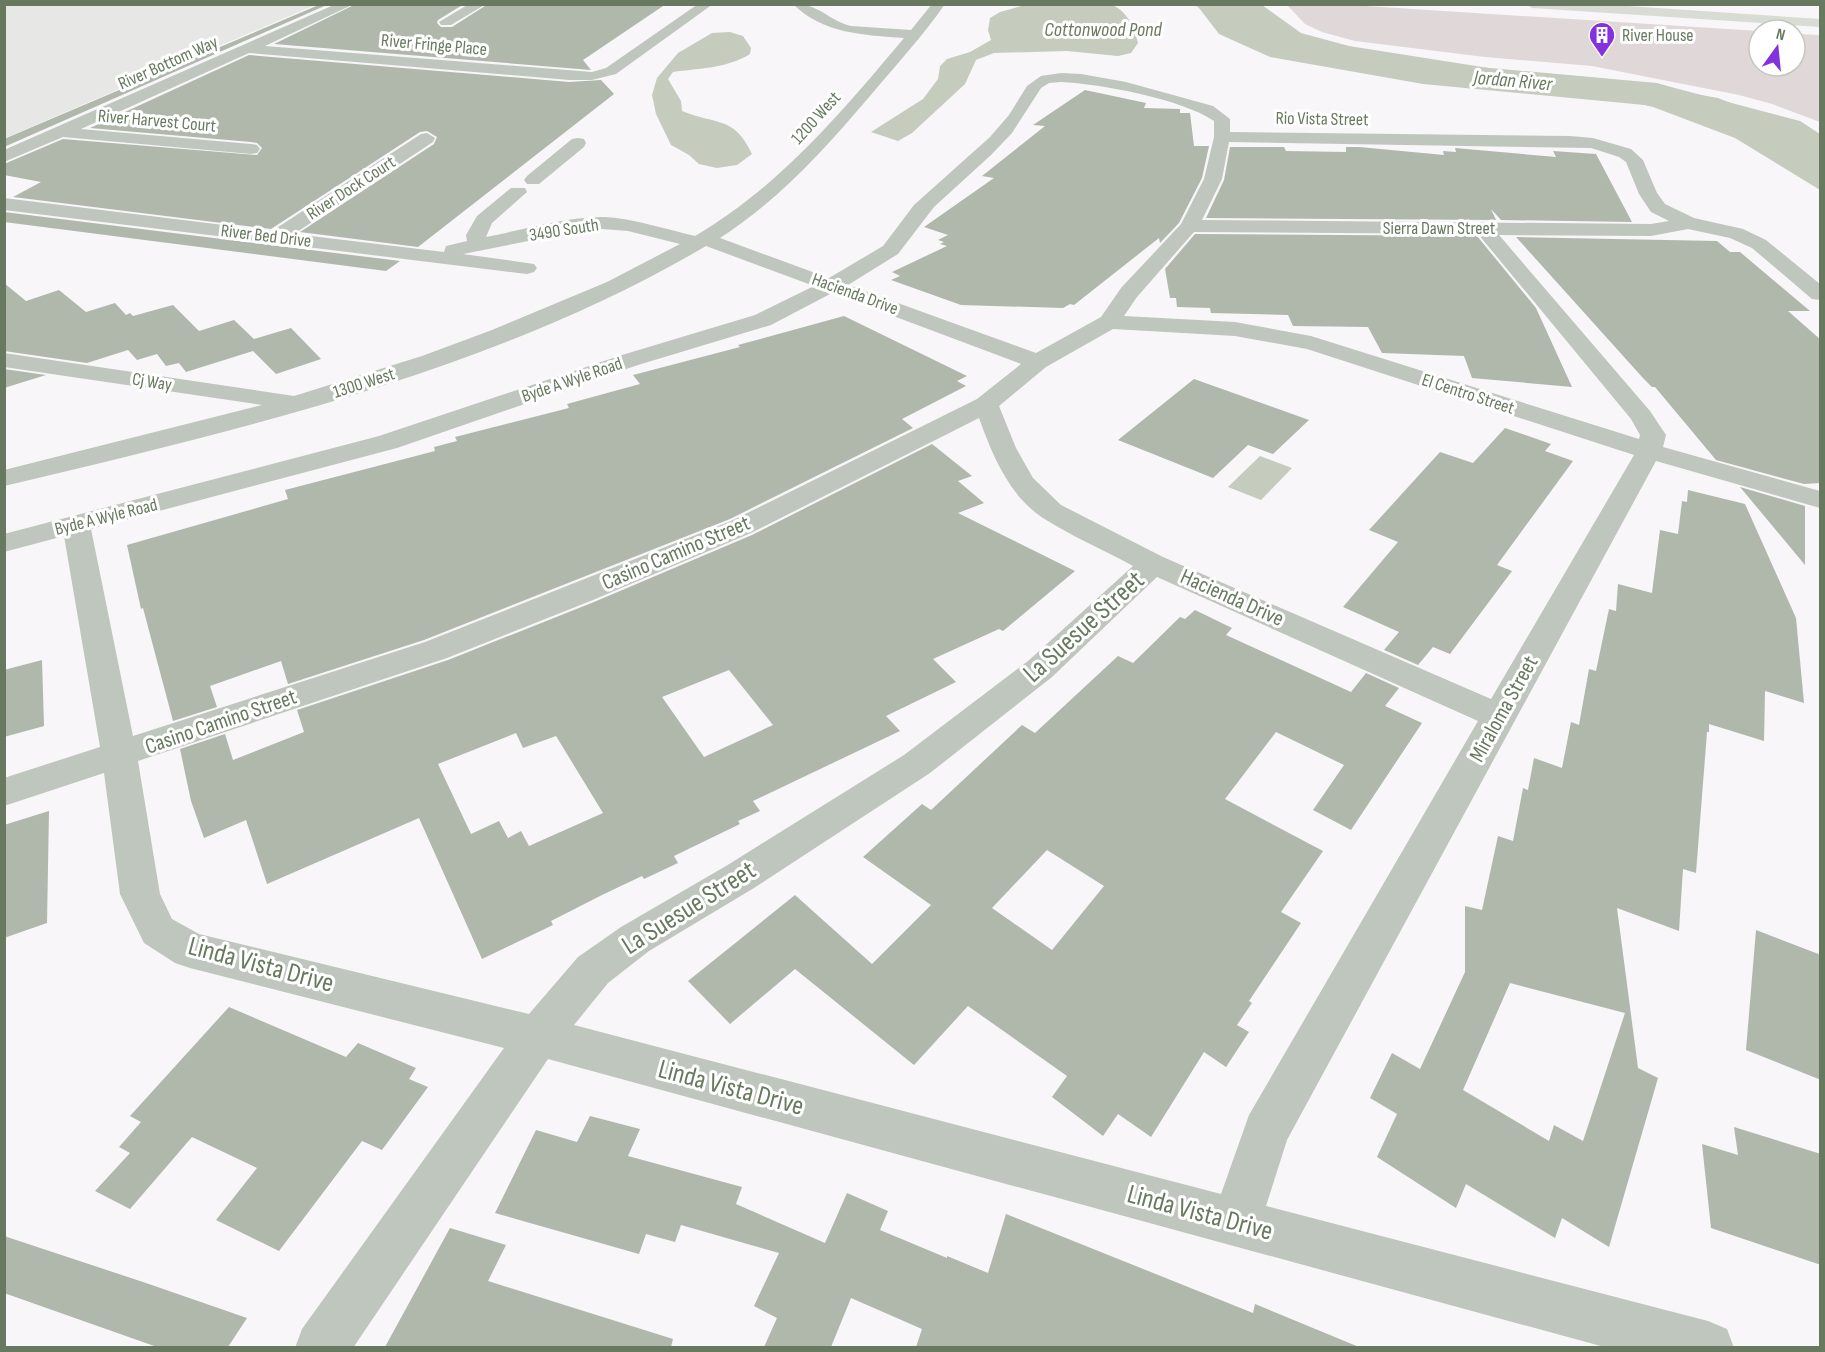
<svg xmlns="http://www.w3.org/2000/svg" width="1825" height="1352" font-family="'Sofia Sans Condensed',sans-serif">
  <rect width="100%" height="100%" fill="#f8f6f8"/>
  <!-- built -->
  <polygon fill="#e7e7e6" points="5,4 315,4 315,5 5,138"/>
  <!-- green -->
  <polygon fill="#dfd7d8" points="1287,5 1350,5 1759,31 1759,66 1795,66 1795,34 1820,35 1820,122 1772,104 1739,95 1592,66 1485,57 1355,41 1322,32 1305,24"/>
  <!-- water -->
  <g fill="#c5ccbe">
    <path d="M1025,5C1041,4 1101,1 1112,5C1127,11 1135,28 1138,43L1131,53L1118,56L1067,51L994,53L976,60L965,84L912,133L898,141L871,132L923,99L938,79L940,66L947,59L970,52L991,40L988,30L990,18L1000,12Z"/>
    <polygon points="1195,5 1262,5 1301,33 1349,46 1495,69 1608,79 1718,98 1814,135 1820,139 1820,190 1735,138 1653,107 1564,86 1436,76 1310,57 1244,39"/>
    <path d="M730,32L743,36L751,48L750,54C725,69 700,68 673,72L668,79L681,101L682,111C715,125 734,115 752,154L737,165L717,168L699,164L689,155L671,145L656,114L652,95L657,78L678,53L712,33Z"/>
    <polygon points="1260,456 1292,468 1261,500 1228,487"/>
  </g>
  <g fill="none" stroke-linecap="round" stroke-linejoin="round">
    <!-- river -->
    <polygon fill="#c5ccbe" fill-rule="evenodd" points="1196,4 1230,4 1243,20 1291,41 1423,62 1657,83 1671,87 1800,121 1820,134 1820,165 1805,161 1770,139 1655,106 1423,84 1270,57 1219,34"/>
  </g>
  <!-- building -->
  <g fill="#afb8ab" fill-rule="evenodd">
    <polygon points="321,4 329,4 4,147 4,139"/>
    <polygon points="356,4 464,4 438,20 437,23 441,27 452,27 488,4 666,4 583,60 591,70 274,44"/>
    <polygon points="249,55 569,82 601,80 614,94 418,247 300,232 434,144 437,137 427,131 420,132 271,229 13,197 41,182 4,175 4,164 63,139 257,155 262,148 257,143 251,142 90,128"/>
    <polygon points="1085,90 1146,103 1144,108 1180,109 1180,113 1190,113 1194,146 1209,146 1202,178 1179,223 1160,243 1159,238 1074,305 1070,304 1063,308 961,305 891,280 900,276 892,272 947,246 940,244 944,242 938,240 948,235 924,227 994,178 982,176 1045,126 1033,125"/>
    <polygon points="1230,147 1284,147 1286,151 1346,152 1346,147 1359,147 1444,155 1443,151 1456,152 1455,148 1556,157 1553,151 1596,154 1632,222 1501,220 1491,209 1496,220 1206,218 1224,180"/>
    <polygon points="4,212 400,261 386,271 4,222"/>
    <polygon points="1195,234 1477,236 1536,308 1572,387 1472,378 1464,356 1382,353 1368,327 1293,326 1288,315 1211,313 1210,308 1177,307 1176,298 1170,298 1165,269"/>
    <polygon points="1516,237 1717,241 1730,252 1740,252 1810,311 1788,311 1821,340 1821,483 1804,484 1716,460 1655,387 1652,387 1643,378"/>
    <polygon points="4,283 26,301 59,290 86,312 115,303 126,315 130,313 133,316 173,305 199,331 234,320 254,339 291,328 321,359 276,374 253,351 186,372 179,363 166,366 157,354 137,360 128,350 87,363 4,351"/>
    <polygon points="844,316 967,376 957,381 966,386 902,419 913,428 730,519 424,640 288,684 281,661 210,686 217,707 173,721 143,608 141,609 127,545 288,499 285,490 435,451 434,447 457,441 455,437 569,408 567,404 640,384 633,375 740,347 738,345"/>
    <polygon points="4,369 46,375 4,388"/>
    <polygon points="1194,379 1309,420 1273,454 1248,445 1213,478 1118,440"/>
    <polygon points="1505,428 1551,444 1545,451 1573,461 1497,565 1512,571 1450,654 1433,647 1418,665 1384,650 1399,632 1343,607 1398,542 1369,530 1440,452 1473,463"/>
    <path d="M932,444L972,476L958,481L984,503L958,513L1075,571L1003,631L999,629L933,659L956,682L886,716L900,731L753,801L760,811L738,821L740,824L674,856L678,863L644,879L642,876L602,895L551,921L553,925L482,959L419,818L267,884L246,820L204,838L191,801L180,749L225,734L233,760L304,732L297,710L448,660L594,602L752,535ZM729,670L773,725L704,757L662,697ZM516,733L523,748L556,736L603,813L529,846L521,831L508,838L499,821L471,834L438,764Z"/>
    <polygon points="1740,487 1805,506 1805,565"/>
    <path d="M1688,490L1745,504L1796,618L1804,703L1765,691L1764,741L1709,724V732H1707L1696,873L1683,869L1679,931L1617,908L1638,1068L1658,1078L1609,1247L1562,1218L1555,1238L1466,1184L1456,1208L1377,1157L1397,1114L1370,1098L1392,1053L1420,1069L1465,972V906L1482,910L1498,836L1513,841L1523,788L1528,790L1534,758L1562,768L1571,722L1579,725L1589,669L1596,671L1609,609L1616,611L1618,584L1652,593L1660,530L1678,534L1682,501L1687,502ZM1510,983L1625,1013L1583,1141L1554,1125L1549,1141L1463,1090Z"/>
    <path d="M1195,610L1232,628L1226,635L1351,692L1366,673L1399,688L1385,706L1422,723L1351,830L1313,810L1344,765L1276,732L1225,799L1323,851L1281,912L1301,923L1249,1001L1252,1003L1237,1025L1249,1032L1226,1067L1204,1052L1151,1137L1118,1114L1103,1136L1052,1097L1067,1076L968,1006L914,1065L795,969L730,1024L688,981L795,895L872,964L931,905L863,857L922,804L931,810L1022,725L1035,733L1118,656L1133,663L1180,617L1185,619ZM1047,850L1104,886L1052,950L992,908Z"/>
    <polygon points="42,660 44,726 4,737 4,670"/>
    <polygon points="49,811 47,923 4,938 4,825"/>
    <polygon points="1756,930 1821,955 1821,1080 1746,1050"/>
    <polygon points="229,1007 346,1057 358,1043 416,1068 409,1079 428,1087 382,1150 362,1141 279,1251 216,1220 257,1168 192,1137 130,1209 95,1191 130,1153 119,1147 141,1122 130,1116"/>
    <polygon points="590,1116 640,1129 628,1156 742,1187 736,1204 825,1243 847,1193 888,1211 880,1230 947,1258 947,1256 988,1273 1006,1214 1253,1313 1255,1304 1359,1347 916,1347 922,1329 851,1298 831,1347 764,1347 777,1318 754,1306 779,1253 681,1225 675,1242 646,1234 639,1254 495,1213 536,1130 577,1142"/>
    <polygon points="1734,1127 1821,1154 1821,1265 1711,1228 1702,1144 1738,1155"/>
    <polygon points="450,1228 506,1245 488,1281 673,1339 671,1347 385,1347"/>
    <polygon points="4,1236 143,1282 247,1318 228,1347 157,1347 4,1293"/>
  </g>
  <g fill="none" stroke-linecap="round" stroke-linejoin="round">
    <!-- minor -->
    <g fill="#bfc6bd" fill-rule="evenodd">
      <polygon points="336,4 354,4 265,46 592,72 606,68 698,4 713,4 616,74 592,80 569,80 249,53 81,129 251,144 257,145 260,149 257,153 251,154 63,137 4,162 4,150"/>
      <polygon points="469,4 486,4 451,25 441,25 439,22"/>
      <path d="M793,4C821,4 827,20 851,26L911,30L932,4H945C922,37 896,65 870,96C823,151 781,198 720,238L829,278L883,246L914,205L990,137L1009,115L1027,86L1041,76L1061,73L1081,74L1126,82L1213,106L1230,119V132L1570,136L1593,138L1631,149L1643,160L1657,193L1665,204L1694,218L1743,229L1766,240L1820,284V300L1812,299L1752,248L1730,238L1688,229L1651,236L1499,235L1650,411L1666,435L1663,447L1820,491V508L1656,461L1287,1140L1266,1206L1708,1321L1727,1329L1734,1348H1608L548,1059L353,1348H295L302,1329L504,1048L190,968L175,963L144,943L120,894L104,773L4,806V778L100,747L64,536L4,552V534L379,436L622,355L755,315L814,286L706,246C496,370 240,430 4,486V470L262,405L4,367V353L294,396L422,356L492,330L607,282L680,244L628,231L602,229L579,231L463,254L534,264L537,268L534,272L527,274L4,210V198L272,231L421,134L427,133L435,138L433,142L294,234L444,252L446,246L467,241L466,235L477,216L511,188H525L527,192L492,223L486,237C523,230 568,216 605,217C635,219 665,229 695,236C779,187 842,112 904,38C864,35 823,34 793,4ZM1061,82C1101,84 1182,99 1214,121V137L1204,179L1181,224L1121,288L1101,317L1036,353L848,285L898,254L934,207L991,155L1012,133L1041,88L1049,83ZM1229,142L1591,148L1619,157L1626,162L1639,194L1651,212L1669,221L1651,224L1202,220L1222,179ZM1194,232L1478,234L1631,419L1640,435L1639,439L1311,336L1235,322L1124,316L1137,297ZM832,293L1021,364L977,399L731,521L425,642L133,736L91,529L397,448L638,365L771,325ZM1113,329L1235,336L1307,349L1634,455L1491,699L1163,557L1061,505L1033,478L1016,448L999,406L1046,367ZM979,418C992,454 1009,496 1043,518C1071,536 1104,550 1133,566L1028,661L904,755L726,866L621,927L578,957L529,1014L199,934L172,919L160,894L138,761L447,658L593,600L751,533ZM1157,577L1478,721L1249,1115L1221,1194L574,1025L608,983L649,951L754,888L930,773L1052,677Z"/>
      <polygon points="578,138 584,139 586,143 584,147 539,184 527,184 524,180 527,176 572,139"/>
    </g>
    <!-- major -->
    <polygon fill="#d8dcd5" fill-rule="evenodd" points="1526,4 1598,4 1820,19 1820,27 1532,8"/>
  </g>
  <!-- icons -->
  <defs>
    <g id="building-pin" transform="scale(1.35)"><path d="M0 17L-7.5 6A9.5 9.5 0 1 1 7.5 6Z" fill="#8431de" stroke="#fff"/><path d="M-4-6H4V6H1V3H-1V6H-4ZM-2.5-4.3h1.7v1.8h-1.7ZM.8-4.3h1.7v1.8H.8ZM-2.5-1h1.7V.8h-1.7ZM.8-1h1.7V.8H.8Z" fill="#fff"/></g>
  </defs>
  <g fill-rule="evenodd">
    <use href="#building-pin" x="1602" y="35"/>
  </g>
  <g text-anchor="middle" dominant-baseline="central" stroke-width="6" stroke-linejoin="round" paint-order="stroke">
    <!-- far-poi labels -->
    <g font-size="18" fill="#677a5f" stroke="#fff" text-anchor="start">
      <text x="1622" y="35">River House</text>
    </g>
    <!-- far-street labels -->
    <g font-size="18" fill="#677a5f" stroke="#fff">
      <text transform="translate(434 45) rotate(5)">River Fringe Place</text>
      <text transform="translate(168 63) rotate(-24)">River Bottom Way</text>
      <text transform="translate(816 118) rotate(-48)">1200 West</text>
      <text transform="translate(1322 119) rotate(1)">Rio Vista Street</text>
      <text transform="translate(157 121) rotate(5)">River Harvest Court</text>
      <text transform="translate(351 188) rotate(-33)">River Dock Court</text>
      <text x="1439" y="228">Sierra Dawn Street</text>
      <text transform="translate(564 230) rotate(-9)">3490 South</text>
      <text transform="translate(266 236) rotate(7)">River Bed Drive</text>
      <text transform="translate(855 294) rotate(20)">Hacienda Drive</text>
      <text transform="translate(572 380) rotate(-19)">Byde A Wyle Road</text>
      <text transform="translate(152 382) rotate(9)">Cj Way</text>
      <text transform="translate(364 383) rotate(-18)">1300 West</text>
      <text transform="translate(1468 394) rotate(18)">El Centro Street</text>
      <text transform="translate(106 517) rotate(-14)">Byde A Wyle Road</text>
    </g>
    <!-- far-water labels -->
    <g font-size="20" font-style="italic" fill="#6c7a5f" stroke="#fff">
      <text x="1103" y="30">Cottonwood Pond</text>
      <text transform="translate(1513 81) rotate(5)">Jordan River</text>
    </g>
    <!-- street labels -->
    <g font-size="22" fill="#677a5f" stroke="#fff">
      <text transform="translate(676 553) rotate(-23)">Casino Camino Street</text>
      <text transform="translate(1232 598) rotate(24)">Hacienda Drive</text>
      <text transform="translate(1504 709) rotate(-61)">Miraloma Street</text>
      <text transform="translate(221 722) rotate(-19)">Casino Camino Street</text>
    </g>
    <!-- near-street labels -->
    <g font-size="27" fill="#677a5f" stroke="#fff">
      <text transform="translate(1084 627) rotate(-42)">La Suesue Street</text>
      <text transform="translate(689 908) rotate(-32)">La Suesue Street</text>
      <text transform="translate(261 965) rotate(15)">Linda Vista Drive</text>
      <text transform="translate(731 1088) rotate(15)">Linda Vista Drive</text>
      <text transform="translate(1200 1213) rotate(15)">Linda Vista Drive</text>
    </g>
  </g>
  <!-- border -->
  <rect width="1825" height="1352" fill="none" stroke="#677a5f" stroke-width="12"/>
  <!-- north arrow -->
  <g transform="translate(1777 48) rotate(15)"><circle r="28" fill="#ffffff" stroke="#c2cabf" stroke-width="1.5"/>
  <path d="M0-4.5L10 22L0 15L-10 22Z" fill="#8431de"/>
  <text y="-9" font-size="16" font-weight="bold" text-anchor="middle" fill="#677a5f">N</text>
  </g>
</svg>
